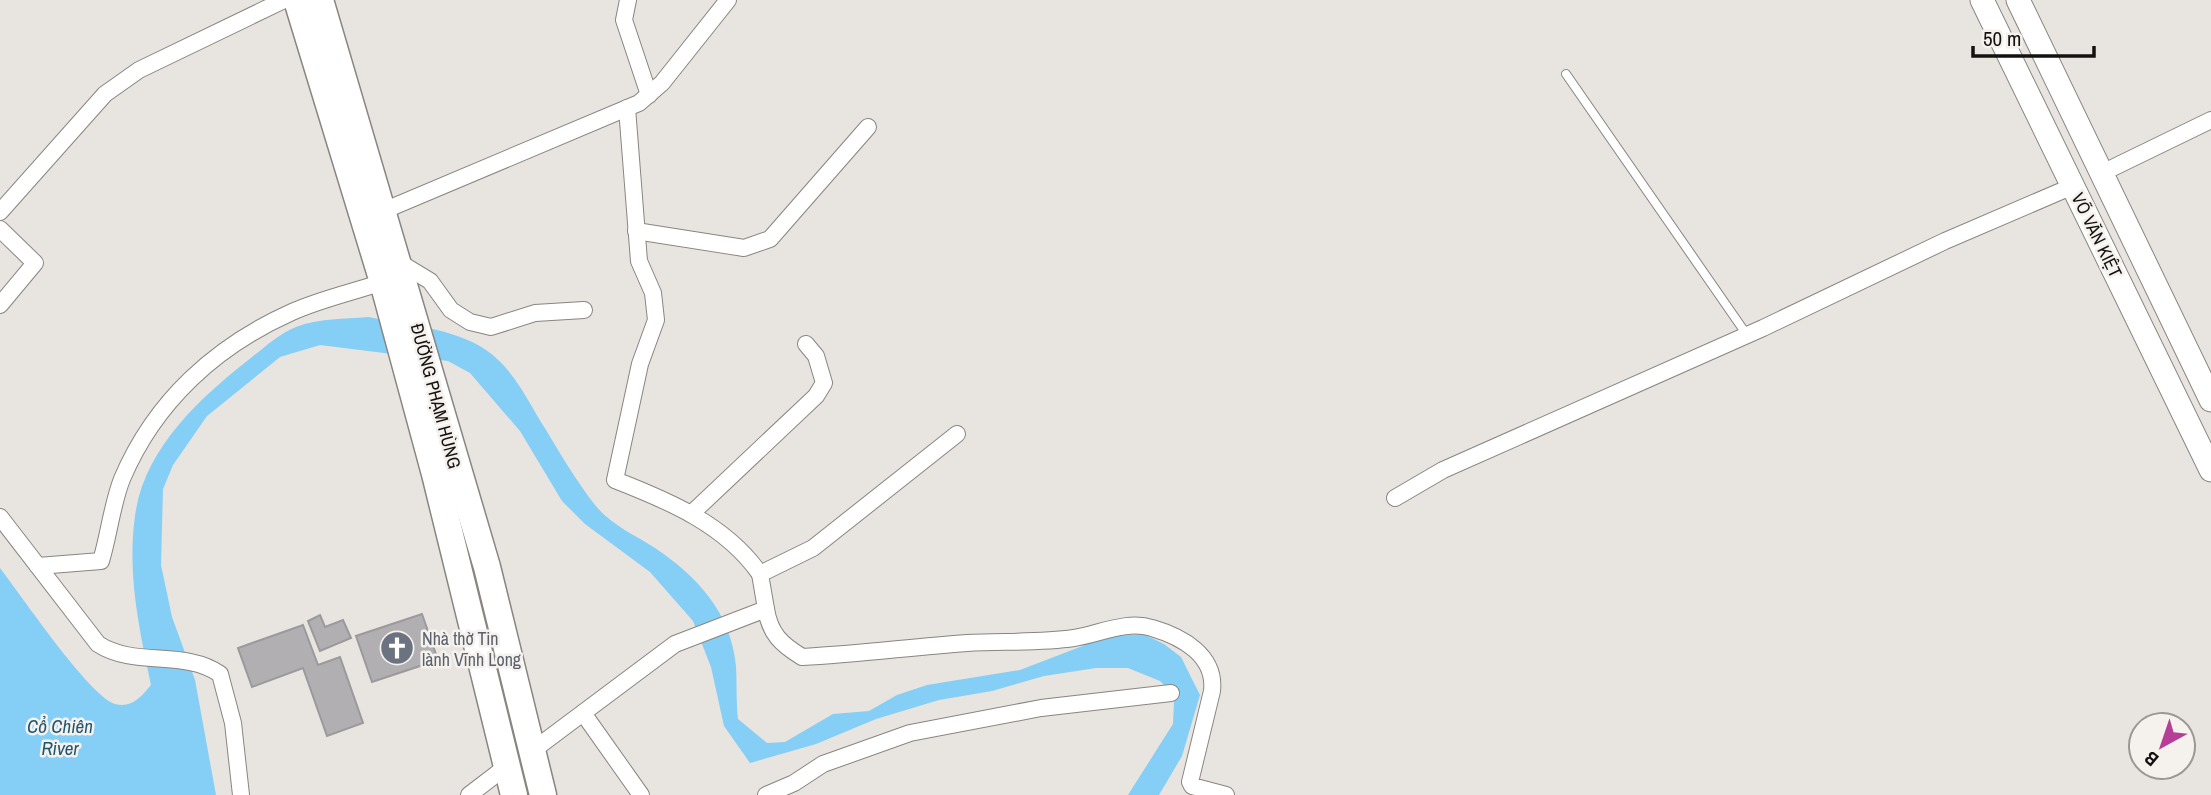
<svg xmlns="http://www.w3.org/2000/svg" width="2211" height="795" font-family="'Archivo Narrow',sans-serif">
  <rect width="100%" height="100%" fill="#e8e4df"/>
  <!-- water -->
  <path fill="#85cef6" d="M369,317C406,325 454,328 486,350C515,370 528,402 546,430C561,455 577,482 595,505C611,525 635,535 655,548C698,577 731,613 736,666C737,684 736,701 738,719L767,743L785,742L833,714L869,711L897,695L927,685L1020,670L1106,637L1143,634L1164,644L1181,657L1200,695L1182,756L1159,795H1128L1173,724L1174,702L1171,692L1160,681L1128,668H1096L1044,676L992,691L939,700L876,719L816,744L750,763L724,726L711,667L693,621L650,572L585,524L562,501L520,431L470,373L448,361L320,345L280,357L207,416L173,465L163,489L161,565L172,617L195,680L216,795H0V568C20,594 90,697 115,704C131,709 142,696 151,685C139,628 127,574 135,516C144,448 201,397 252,357C265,347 280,333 296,327C319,318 344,319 369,317Z"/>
  <!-- building -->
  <g fill="#b2afb3" stroke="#9c999d" stroke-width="2">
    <polygon points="422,614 438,660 372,682 356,636"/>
    <polygon points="320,615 325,627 343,620 351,638 320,651 308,621"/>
    <polygon points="303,625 318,665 340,657 363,723 327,736 303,668 252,687 238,648"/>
  </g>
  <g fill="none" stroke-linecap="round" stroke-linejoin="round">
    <!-- lane casing -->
    <g stroke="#898581" stroke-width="10">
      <polyline id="lane" points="1566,74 1747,335"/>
    </g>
    <!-- street casing -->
    <g stroke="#898581" stroke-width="18">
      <g id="street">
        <polyline points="628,0 624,20 649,95"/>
        <path d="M627,108L639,261L653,293L656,320L640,364L615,480C669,501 726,525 760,574"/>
        <polyline points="2102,173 2211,120"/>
        <polyline points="383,211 639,103 662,83 728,0"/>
        <polyline points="0,212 105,94 139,70 284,0"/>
        <polyline points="0,229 35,263 0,305"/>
        <polyline points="636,231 744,248 770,239 868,127"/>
        <polyline points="397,261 430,281 451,310 470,322 491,327 535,313 584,310"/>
        <polyline points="1395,498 1443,470 1763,328 1945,241 2073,186"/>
        <polyline points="691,514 816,396 824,383 816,356 806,344"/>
        <path d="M0,517L98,644C135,668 184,649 220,674L233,723L241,795"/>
        <path d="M38,566L101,561C109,535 112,504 122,479C155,401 216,346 292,312C321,299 353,292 383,282"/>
        <path d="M766,609C770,634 781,644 802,657C857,654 912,647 967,643C1002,641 1039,643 1074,638C1099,634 1127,620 1152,628C1183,637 1216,656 1212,691L1190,782L1192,786L1226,795"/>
        <polyline points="583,713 641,795"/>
        <polyline points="532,751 675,644 766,609 760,574 813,548 957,434"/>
        <polyline points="469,795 507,766"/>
        <polyline points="766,795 794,783 823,764 910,733 1041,708 1171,693"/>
      </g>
    </g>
    <!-- secondary casing -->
    <g stroke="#898581" stroke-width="25">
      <g id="secondary">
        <polyline points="1982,0 2211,470"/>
        <polyline points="2018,0 2211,400"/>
      </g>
    </g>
    <!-- primary casing -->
    <g stroke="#898581" stroke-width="29">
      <g id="primary">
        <polyline points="297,0 383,282 435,474 514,795"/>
        <polyline points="320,0 487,567 543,795"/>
      </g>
    </g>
    <!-- lane -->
    <use href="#lane" stroke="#fff" stroke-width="8"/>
    <!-- street -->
    <use href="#street" stroke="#fff" stroke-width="16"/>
    <!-- secondary -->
    <use href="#secondary" stroke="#fff" stroke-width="23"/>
    <!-- primary -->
    <use href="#primary" stroke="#fff" stroke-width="26"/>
  </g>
  <!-- icons -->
  <defs>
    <g id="church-disc" transform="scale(1.75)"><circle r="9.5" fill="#6b7280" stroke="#f5f1ec"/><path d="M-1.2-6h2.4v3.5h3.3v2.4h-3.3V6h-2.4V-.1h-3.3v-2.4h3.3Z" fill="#fff"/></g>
  </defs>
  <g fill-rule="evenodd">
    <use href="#church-disc" x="397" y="648"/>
  </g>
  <g text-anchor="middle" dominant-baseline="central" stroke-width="5" stroke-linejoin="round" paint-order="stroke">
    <!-- street labels -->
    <g font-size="18" fill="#141211" stroke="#f5f1ec">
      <text transform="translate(2097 235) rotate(64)">VÕ VĂN KIỆT</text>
      <text transform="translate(436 396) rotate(75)">ĐƯỜNG PHẠM HÙNG</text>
    </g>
    <!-- worship labels -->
    <g font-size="18" fill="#5b616d" stroke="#f5f1ec" text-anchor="start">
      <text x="422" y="638">Nhà thờ Tin<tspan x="422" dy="21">lành Vĩnh Long</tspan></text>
    </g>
    <!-- water labels -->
    <g font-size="19" font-style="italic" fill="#1e5671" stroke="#f5f1ec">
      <text x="60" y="726">Cổ Chiên<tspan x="60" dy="22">River</tspan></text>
    </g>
  </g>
  <!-- north arrow -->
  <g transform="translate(2162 746) rotate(220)"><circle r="33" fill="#f5f1ec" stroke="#9b9894" stroke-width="2"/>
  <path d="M0-5L12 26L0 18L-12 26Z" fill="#b53f96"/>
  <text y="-10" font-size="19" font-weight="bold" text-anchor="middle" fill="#141211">B</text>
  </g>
  <!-- scale -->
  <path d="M1973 46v10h121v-10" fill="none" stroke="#141211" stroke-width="3.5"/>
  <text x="1983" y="46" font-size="21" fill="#141211" stroke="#f5f1ec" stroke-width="5" paint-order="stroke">50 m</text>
</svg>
